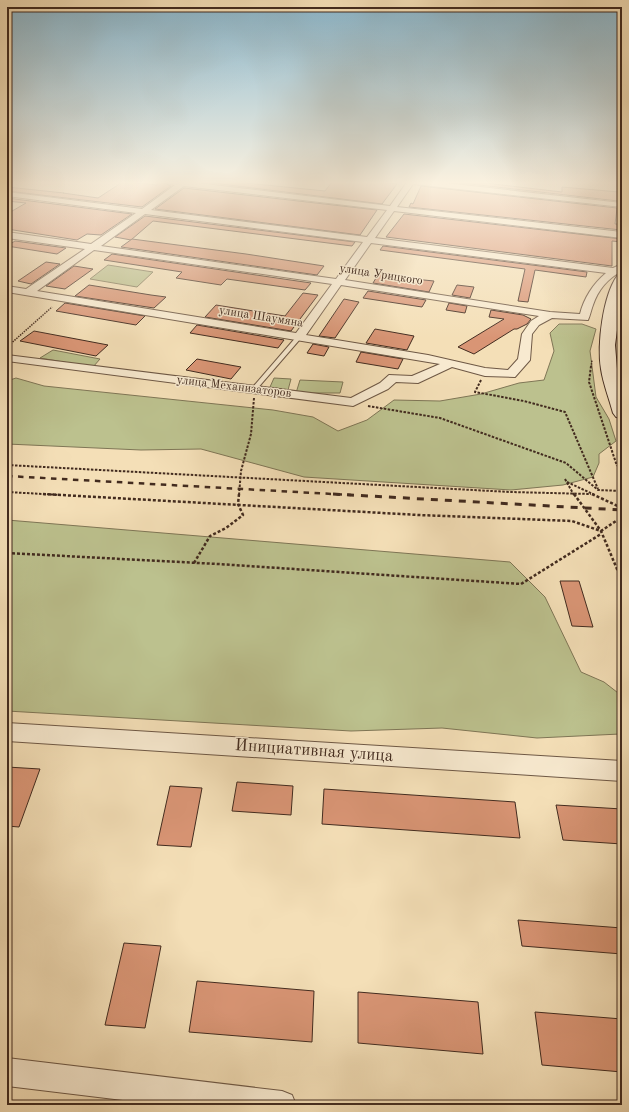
<svg xmlns="http://www.w3.org/2000/svg" width="629" height="1112" font-family="'Old Standard TT',serif">
  <rect width="100%" height="100%" fill="#f4dfb7"/>
  <filter id="stains"><feTurbulence type="fractalNoise" baseFrequency=".005" numOctaves="4"/><feColorMatrix values="0 0 0 0 .2 0 0 0 0 .09 0 0 0 0 .02 0 0 0 .5 -.17"/></filter>
  <radialGradient id="worn" r=".72"><stop offset=".6" stop-color="#630" stop-opacity="0"/><stop offset="1" stop-color="#630" stop-opacity=".3"/></radialGradient>
  <!-- green -->
  <g fill="#bcc18e" stroke="#7f7656">
    <polygon points="108,265 153,272 137,287 90,279"/>
    <polygon points="559,324 582,324 596,329 590,351 596,397 609,419 616,441 599,454 599,463 593,477 563,485 511,490 304,477 201,449 141,450 7,444 7,381 16,378 44,386 273,410 313,417 338,431 367,420 394,400 440,401 481,394 519,383 544,380 554,351 550,333"/>
    <polygon points="53,350 100,359 93,367 40,358"/>
    <polygon points="274,378 291,379 288,390 270,387"/>
    <polygon points="300,380 343,382 340,393 296,393"/>
    <polygon points="7,520 510,562 545,597 581,672 604,682 622,696 622,730 620,734 537,738 442,728 351,731 7,711"/>
  </g>
  <!-- building -->
  <g fill="#d99575" stroke="#422b1f">
    <polygon points="129,182 157,185 157,182 161,182 171,186 142,207 7,191 7,187 64,193 63,193 98,198 121,183"/>
    <polygon points="204,182 236,182 325,191 332,182 382,182 397,184 382,204"/>
    <polygon points="453,182 485,183 562,192 562,187 619,192 618,201"/>
    <polygon points="421,186 617,208 615,224 620,224 621,230 409,207 411,203 413,204"/>
    <polygon points="184,188 377,210 360,235 155,209"/>
    <polygon points="7,198 132,214 101,235 87,234 77,240 7,229 7,214 26,203 7,201"/>
    <polygon points="404,214 622,239 622,242 612,241 612,266 386,237"/>
    <polygon points="145,216 355,242 352,246 153,221 131,240 115,237"/>
    <polygon points="132,239 246,254 324,266 317,275 121,247"/>
    <polygon points="15,241 66,248 57,254 7,246"/>
    <polygon points="383,246 587,272 586,277 535,270 528,302 518,301 525,269 380,250"/>
    <polygon points="112,254 311,283 305,290 227,279 221,285 176,278 182,272 104,260"/>
    <polygon points="46,262 60,264 31,284 18,281"/>
    <polygon points="74,266 93,269 65,289 46,286"/>
    <polygon points="379,273 414,279 434,281 429,292 373,283"/>
    <polygon points="89,285 151,295 166,297 154,308 75,296"/>
    <polygon points="457,285 474,287 470,298 452,295"/>
    <polygon points="368,291 426,300 422,307 363,298"/>
    <polygon points="303,293 318,295 291,331 205,317 216,305 285,316"/>
    <polygon points="344,299 359,302 335,338 319,336"/>
    <polygon points="65,303 145,316 136,325 56,311"/>
    <polygon points="449,303 467,306 465,313 446,310"/>
    <polygon points="491,310 523,315 531,319 527,324 517,329 514,329 474,354 458,347 504,319 489,317"/>
    <polygon points="197,325 284,340 278,348 190,333"/>
    <polygon points="375,329 414,336 407,350 366,343"/>
    <polygon points="34,331 108,345 96,356 20,341"/>
    <polygon points="313,344 329,347 324,356 307,353"/>
    <polygon points="361,352 403,359 398,369 356,362"/>
    <polygon points="197,359 241,367 231,379 186,370"/>
    <polygon points="560,581 579,581 593,627 572,626"/>
    <polygon points="7,767 40,769 19,827 7,826"/>
    <polygon points="237,782 293,786 291,815 232,811"/>
    <polygon points="170,786 202,788 191,847 157,845"/>
    <polygon points="324,789 515,802 520,838 322,824"/>
    <polygon points="556,805 622,809 622,844 563,840"/>
    <polygon points="518,920 622,928 622,954 522,946"/>
    <polygon points="124,943 161,946 145,1028 105,1025"/>
    <polygon points="197,981 314,991 312,1042 189,1032"/>
    <polygon points="358,992 478,1002 483,1054 358,1043"/>
    <polygon points="535,1012 622,1019 622,1072 542,1065"/>
  </g>
  <g fill="none" stroke-linecap="round" stroke-linejoin="round">
    <!-- service casing -->
    <g stroke="#6e5845" stroke-width="2">
      <polygon id="service" points="299,335 302,337 301,338 256,390 252,390 252,388 297,336"/>
    </g>
    <!-- minor casing -->
    <g stroke="#6e5845" stroke-width="2">
      <g id="minor">
        <path d="M162,182H188L390,206L407,182H436L622,203V207L413,184L397,207L622,232V238L394,211L375,238L613,268L622,264V271C608,278 598,290 593,305C591,310 590,316 588,320L552,318L539,325L532,334L530,360L515,377L485,376L452,367L418,383L396,382L388,389L353,406L7,361V355L351,398L380,383L389,375L412,376L440,364L7,292V286L26,289L85,249L7,238V232L91,244L136,213L7,196V192L142,209L175,185ZM184,186L387,210L367,237L151,210ZM145,214L363,242L336,279L101,246ZM371,243L606,273C593,284 584,298 580,314L550,312L345,280ZM94,250L332,284L296,333L37,291ZM341,285L539,316L531,321L522,334L518,359L508,370L485,368L428,355L306,335Z"/>
        <polygon points="7,723 622,761 622,781 7,741"/>
        <polygon points="7,1058 282,1091 292,1095 296,1105 164,1105 7,1086"/>
      </g>
    </g>
    <!-- secondary casing -->
    <g stroke="#422b1f" stroke-width="2">
      <path id="secondary" d="M622,275V293L615,345L617,369L622,385V418L616,417L613,413C609,398 603,383 601,369C597,344 603,296 617,276Z"/>
    </g>
    <!-- path-far2 -->
    <g stroke="#422b1f" stroke-width="1.5" stroke-dasharray="1.5 1" stroke-linecap="butt">
      <polyline points="7,347 52,307"/>
      <polyline points="591,367 592,360"/>
    </g>
    <!-- path-far1 -->
    <g stroke="#422b1f" stroke-width="2" stroke-dasharray="2.5 1.5" stroke-linecap="butt">
      <polyline points="591,366 589,382 617,466"/>
      <polyline points="481,380 475,392 524,401 565,412 598,489"/>
      <polyline points="368,406 440,418 566,463 598,490 622,491"/>
      <polyline points="7,465 510,492 591,494"/>
      <polyline points="565,479 574,495"/>
      <polyline points="567,482 595,495"/>
      <polyline points="7,492 61,495"/>
      <polyline points="239,495 241,471 251,434 254,398"/>
    </g>
    <!-- path -->
    <g stroke="#422b1f" stroke-width="2.5" stroke-dasharray="3 2" stroke-linecap="butt">
      <polyline points="43,494 419,515 572,521 601,531 616,521 622,522"/>
      <polyline points="574,494 601,531 622,581"/>
      <polyline points="592,494 622,508"/>
      <polyline points="7,553 218,564 521,584 601,534"/>
      <polyline points="194,563 210,536 226,528 243,515 238,504 239,494"/>
    </g>
    <!-- service -->
    <use href="#service" fill="#f8ead0" fill-rule="evenodd"/>
    <!-- minor -->
    <use href="#minor" fill="#f8ead0" fill-rule="evenodd"/>
    <!-- secondary -->
    <use href="#secondary" fill="#f8ead0" fill-rule="evenodd"/>
    <!-- rail-far1 -->
    <polyline stroke="#422b1f" stroke-width="2.5" stroke-dasharray="5.5 5.5" stroke-linecap="butt" points="7,476 351,495"/>
    <!-- rail -->
    <polyline stroke="#422b1f" stroke-width="3" stroke-dasharray="7 7" stroke-linecap="butt" points="333,494 622,510"/>
  </g>
  <!-- sky -->
  <linearGradient id="sky" x2="0" y2="1"><stop stop-color="#89b8d0"/><stop offset="0.54" stop-color="#faf1df"/><stop offset="1" stop-color="#faf1df" stop-opacity="0"/></linearGradient>
  <rect width="629" height="338" fill="url(#sky)"/>
  <g text-anchor="middle" dominant-baseline="central" stroke-width="3" stroke-linejoin="round" paint-order="stroke">
    <!-- far-street labels -->
    <g font-size="12" fill="#422b1f" stroke="#f8ead0">
      <text transform="translate(381 275) rotate(9)">улица Урицкого</text>
      <text transform="translate(261 317) rotate(9)">улица Шаумяна</text>
      <text transform="translate(234 387) rotate(7)">улица Механизаторов</text>
    </g>
    <!-- near-street labels -->
    <g font-size="17" fill="#422b1f" stroke="#f8ead0">
      <text transform="translate(314 751) rotate(4)">Инициативная улица</text>
    </g>
  </g>
  <!-- margin -->
  <rect width="629" height="1112" fill="none" stroke="#f4dfb7" stroke-width="24"/>
  <rect x="8" y="8" width="613" height="1096" fill="none" stroke="#422b1f" stroke-width="2"/>
  <rect x="12" y="12" width="605" height="1088" fill="none" stroke="#422b1f"/>
  <rect width="100%" height="100%" filter="url(#stains)"/>
  <rect width="100%" height="100%" fill="url(#worn)"/>
</svg>
